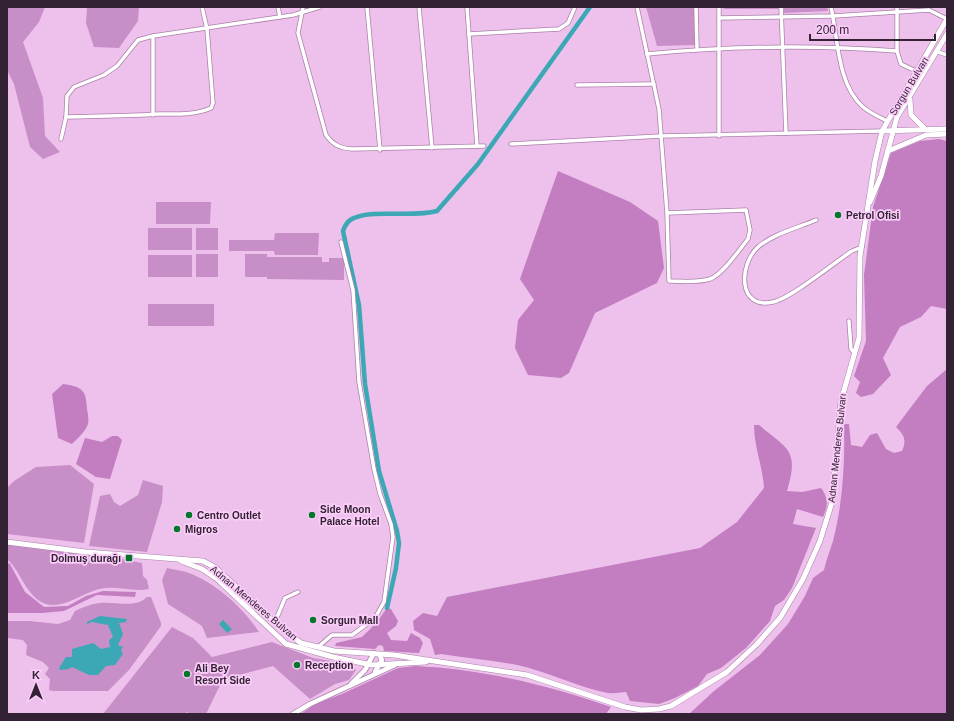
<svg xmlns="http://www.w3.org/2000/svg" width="954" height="721" font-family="Arial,sans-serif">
  <rect width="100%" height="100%" fill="#edc1eb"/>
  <!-- green -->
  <g fill="#c88ec7">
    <polygon points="7,7 45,7 39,22 23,42 43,98 45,136 60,152 43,159 30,147 14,84 7,70"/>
    <polygon points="87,7 139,7 138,21 119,48 94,47 86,23"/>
    <polygon points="646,7 694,7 695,45 657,46"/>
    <rect x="724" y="7" width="54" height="2"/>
    <polygon points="784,7 827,7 828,11 784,13"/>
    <polygon points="156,202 211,202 210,224 156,224"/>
    <rect x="148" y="228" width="44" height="22"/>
    <rect x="196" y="228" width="22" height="22"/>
    <polygon points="275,233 319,233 318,255 275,255 274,251 229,251 229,240 274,240"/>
    <rect x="196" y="254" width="22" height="23"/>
    <polygon points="245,254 267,254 267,257 322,257 322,262 329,262 329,258 344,258 344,280 267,279 267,277 245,277"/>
    <rect x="148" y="255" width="44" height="22"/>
    <rect x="148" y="304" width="66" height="22"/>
    <polygon points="70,465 94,484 84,543 7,534 7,488 14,481 36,467"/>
    <polygon points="143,480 163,486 162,502 147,552 89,546 100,496 110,494 114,502 120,506 138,495"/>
    <path d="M7,544L117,558L142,563L143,576L147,580L149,589C134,592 120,587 106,588C84,589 60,616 38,600C23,588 21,572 7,559Z"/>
    <path d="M167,568C175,570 186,571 194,575C220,587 243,608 259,632L207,638L202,626L168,604L162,580Z"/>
    <path d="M147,597H151L161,623V626L129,670L108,691H53L49,690L50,679L45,674L49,668L43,662L26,655L27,645L23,640L7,638V621H29L58,624L70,620L75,611C83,607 91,604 100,603C114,601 136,609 147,597Z"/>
    <polygon points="172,627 193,638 212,657 272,642 313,658 350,664 356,670 349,680 335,684 310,699 273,666 223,679 206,714 191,714 187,712 185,714 103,714"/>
  </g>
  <!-- forest -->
  <g fill="#c27ec1">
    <polygon points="939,139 947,141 947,309 931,306 921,317 900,327 883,358 891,375 873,394 861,397 856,393 860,382 854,376 866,341 864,275 873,207 891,153 920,141"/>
    <polygon points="558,171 630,202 658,221 664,268 657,283 595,313 569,373 561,378 528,375 515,348 518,320 534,300 520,279"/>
    <path d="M947,369V714H689L714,691L760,655L788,624L805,596L813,578L824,570C826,560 830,551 833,541C843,502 845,463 844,424H849L851,445L862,447L870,435L877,433L886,449L894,453L902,451C907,440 904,435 896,427L927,386Z"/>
    <path d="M63,384C82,387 86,389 87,409C88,414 89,420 88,424C85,432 78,438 72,444L58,438L52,394Z"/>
    <path d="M754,425H759C789,450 799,450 787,491L802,492L821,488C829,499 828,505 823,517L797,509L793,524L816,528L792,588L784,600L775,606L770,621L746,648L721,668L707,674L698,686L675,698L659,704L630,701L626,692C620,692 614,694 608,693C581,688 555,675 529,668C500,660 470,659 441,654L435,655L430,639L414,630L413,621L423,613L437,616L447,597L700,548L737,522L764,488C763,467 754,447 754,425Z"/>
    <polygon points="112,436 118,436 122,440 110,479 96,477 76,464 85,438 102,442"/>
    <polygon points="7,563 10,564 25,592 44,607 68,606 86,596 103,591 136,592 135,597 97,595 64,611 42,613 7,613"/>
    <polygon points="387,608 391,609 398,621 396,626 387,633 391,640 407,641 411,633 420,638 423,643 419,653 384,651 383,646 379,645 375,649 335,646 336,643 362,637 376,623"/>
    <path d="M415,666C482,669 547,685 611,707L606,714H301L315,704L342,694L398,668Z"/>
  </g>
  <!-- water -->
  <g fill="#3ca8b6">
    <polygon points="100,616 127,619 126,622 119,623 123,634 118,645 123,647 121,650 123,654 115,665 106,666 98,675 89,675 72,667 69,669 60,670 59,668 66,657 72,657 72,649 93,643 101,649 110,647 109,640 113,637 108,625 92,622 87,624 87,622"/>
    <polygon points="223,620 232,629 227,633 219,624"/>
  </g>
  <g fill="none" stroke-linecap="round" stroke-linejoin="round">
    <!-- canal -->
    <path stroke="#3ca8b6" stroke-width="4.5" d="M387,608L396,568L399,543L397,531L379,471L365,384L359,305L343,231C345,225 348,220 354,218C375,209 412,218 437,211L478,164L590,7"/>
    <!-- minor casing -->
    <g stroke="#aa81a9" stroke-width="5">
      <g id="minor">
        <polyline points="278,7 280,17"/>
        <path d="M303,7L298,33L326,135C333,145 340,148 352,149L484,146"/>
        <polyline points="367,7 380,150"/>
        <polyline points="419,7 432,148"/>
        <polyline points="467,7 477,146"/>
        <path d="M637,7L659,109L667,213L746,210L750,230L748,239C739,250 723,274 710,279C697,283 682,281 669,281L667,213"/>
        <polyline points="696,7 697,49"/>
        <polyline points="719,7 719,136"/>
        <polyline points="781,7 786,133"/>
        <path d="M831,7C838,38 837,84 863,107C870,113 879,117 887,121"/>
        <polyline points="897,7 897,51 901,64 918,72"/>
        <polyline points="719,18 833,16 929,10 947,19"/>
        <polyline points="469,34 559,29 568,23 575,7"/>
        <polyline points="938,52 947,55"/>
        <path d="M647,54C730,46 814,45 897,51"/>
        <polyline points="577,85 654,84"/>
        <polyline points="153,115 153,36"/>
        <path d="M66,117C97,116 128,116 159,114C176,114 196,115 211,108L213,103L207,29L202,7"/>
        <polyline points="61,139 66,117 67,96 74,87 104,75 117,66 138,40 153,36 293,15 320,7"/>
        <polyline points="511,144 661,136 882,131"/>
        <path d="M816,220C797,228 773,234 758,247C739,264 737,310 773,302C790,299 835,262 852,251L862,247"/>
        <polyline points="849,321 851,349 855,354"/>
        <polyline points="275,622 285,598 298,592"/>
        <polyline points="318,647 332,635 352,635 375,618 384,602 393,537 391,524 380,494 374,469 359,382 353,290 341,242"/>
      </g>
    </g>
    <!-- tertiary casing -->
    <g stroke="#aa81a9" stroke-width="6">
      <g id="tertiary">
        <polyline points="375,672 382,660 379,654"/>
        <polyline points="351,684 365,670 374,653"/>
        <polyline points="293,714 310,704 395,665"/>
      </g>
    </g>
    <!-- secondary casing -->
    <g stroke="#aa81a9" stroke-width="6">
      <g id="secondary">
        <polyline points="910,100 911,115 924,128"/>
        <polyline points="882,131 947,129"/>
        <polyline points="888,151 926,135 947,134"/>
        <polyline points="870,202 881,176 897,117 947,34"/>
        <polyline points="7,542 86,552 203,561 216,568 281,628 301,643 318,647 334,651 394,655 527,675 625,707 641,710 659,709 671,706 727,672 757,644 780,618 803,579 820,541 832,502 841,401 859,338 860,256 875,161 882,131 947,19"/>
        <polyline points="181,561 202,569 217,579 286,644 333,657 372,665 426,662"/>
      </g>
    </g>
    <!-- minor -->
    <use href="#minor" stroke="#fff" stroke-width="3.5"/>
    <!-- tertiary -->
    <use href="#tertiary" stroke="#fff" stroke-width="4.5"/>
    <!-- secondary -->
    <use href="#secondary" stroke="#fff" stroke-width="5"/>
  </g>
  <!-- markers -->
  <g fill="#02762a" stroke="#facef9" stroke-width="1.5">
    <circle cx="838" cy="215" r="4"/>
    <circle cx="189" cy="515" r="4"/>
    <circle cx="312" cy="515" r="4"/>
    <circle cx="177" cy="529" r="4"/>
    <rect x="125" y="554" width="8" height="8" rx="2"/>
    <circle cx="313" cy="620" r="4"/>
    <circle cx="297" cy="665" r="4"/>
    <circle cx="187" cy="674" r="4"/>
  </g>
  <g text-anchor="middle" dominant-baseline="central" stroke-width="3.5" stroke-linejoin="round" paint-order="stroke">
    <!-- street labels -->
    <g font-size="10" fill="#323" stroke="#facef9">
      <text transform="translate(909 86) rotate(-59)">Sorgun Bulvarı</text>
      <text transform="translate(837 448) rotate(-84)">Adnan Menderes Bulvarı</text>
      <text transform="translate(254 603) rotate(40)">Adnan Menderes Bulvarı</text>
    </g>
    <!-- poi labels -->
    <g font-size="10" font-weight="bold" fill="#323" stroke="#facef9" text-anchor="start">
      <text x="846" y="215">Petrol Ofisi</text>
      <text x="320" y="509">Side Moon<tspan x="320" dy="12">Palace Hotel</tspan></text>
      <text x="197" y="515">Centro Outlet</text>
      <text x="185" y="529">Migros</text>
      <text x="121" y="558" text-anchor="end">Dolmuş durağı</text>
      <text x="321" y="620">Sorgun Mall</text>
      <text x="305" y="665">Reception</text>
      <text x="195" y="668">Ali Bey<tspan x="195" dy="12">Resort Side</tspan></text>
    </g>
  </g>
  <!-- border -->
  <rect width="954" height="721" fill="none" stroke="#332233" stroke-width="16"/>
  <!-- north arrow -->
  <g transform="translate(36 685)" stroke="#facef9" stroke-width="3" paint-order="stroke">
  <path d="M0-3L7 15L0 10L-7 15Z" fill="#332233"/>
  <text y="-6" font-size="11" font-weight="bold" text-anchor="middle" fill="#332233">K</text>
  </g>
  <!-- scale -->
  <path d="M810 34v6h125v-6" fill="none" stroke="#332233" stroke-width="2"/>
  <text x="816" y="34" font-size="12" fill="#332233" stroke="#facef9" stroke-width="3" paint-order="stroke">200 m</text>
</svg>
